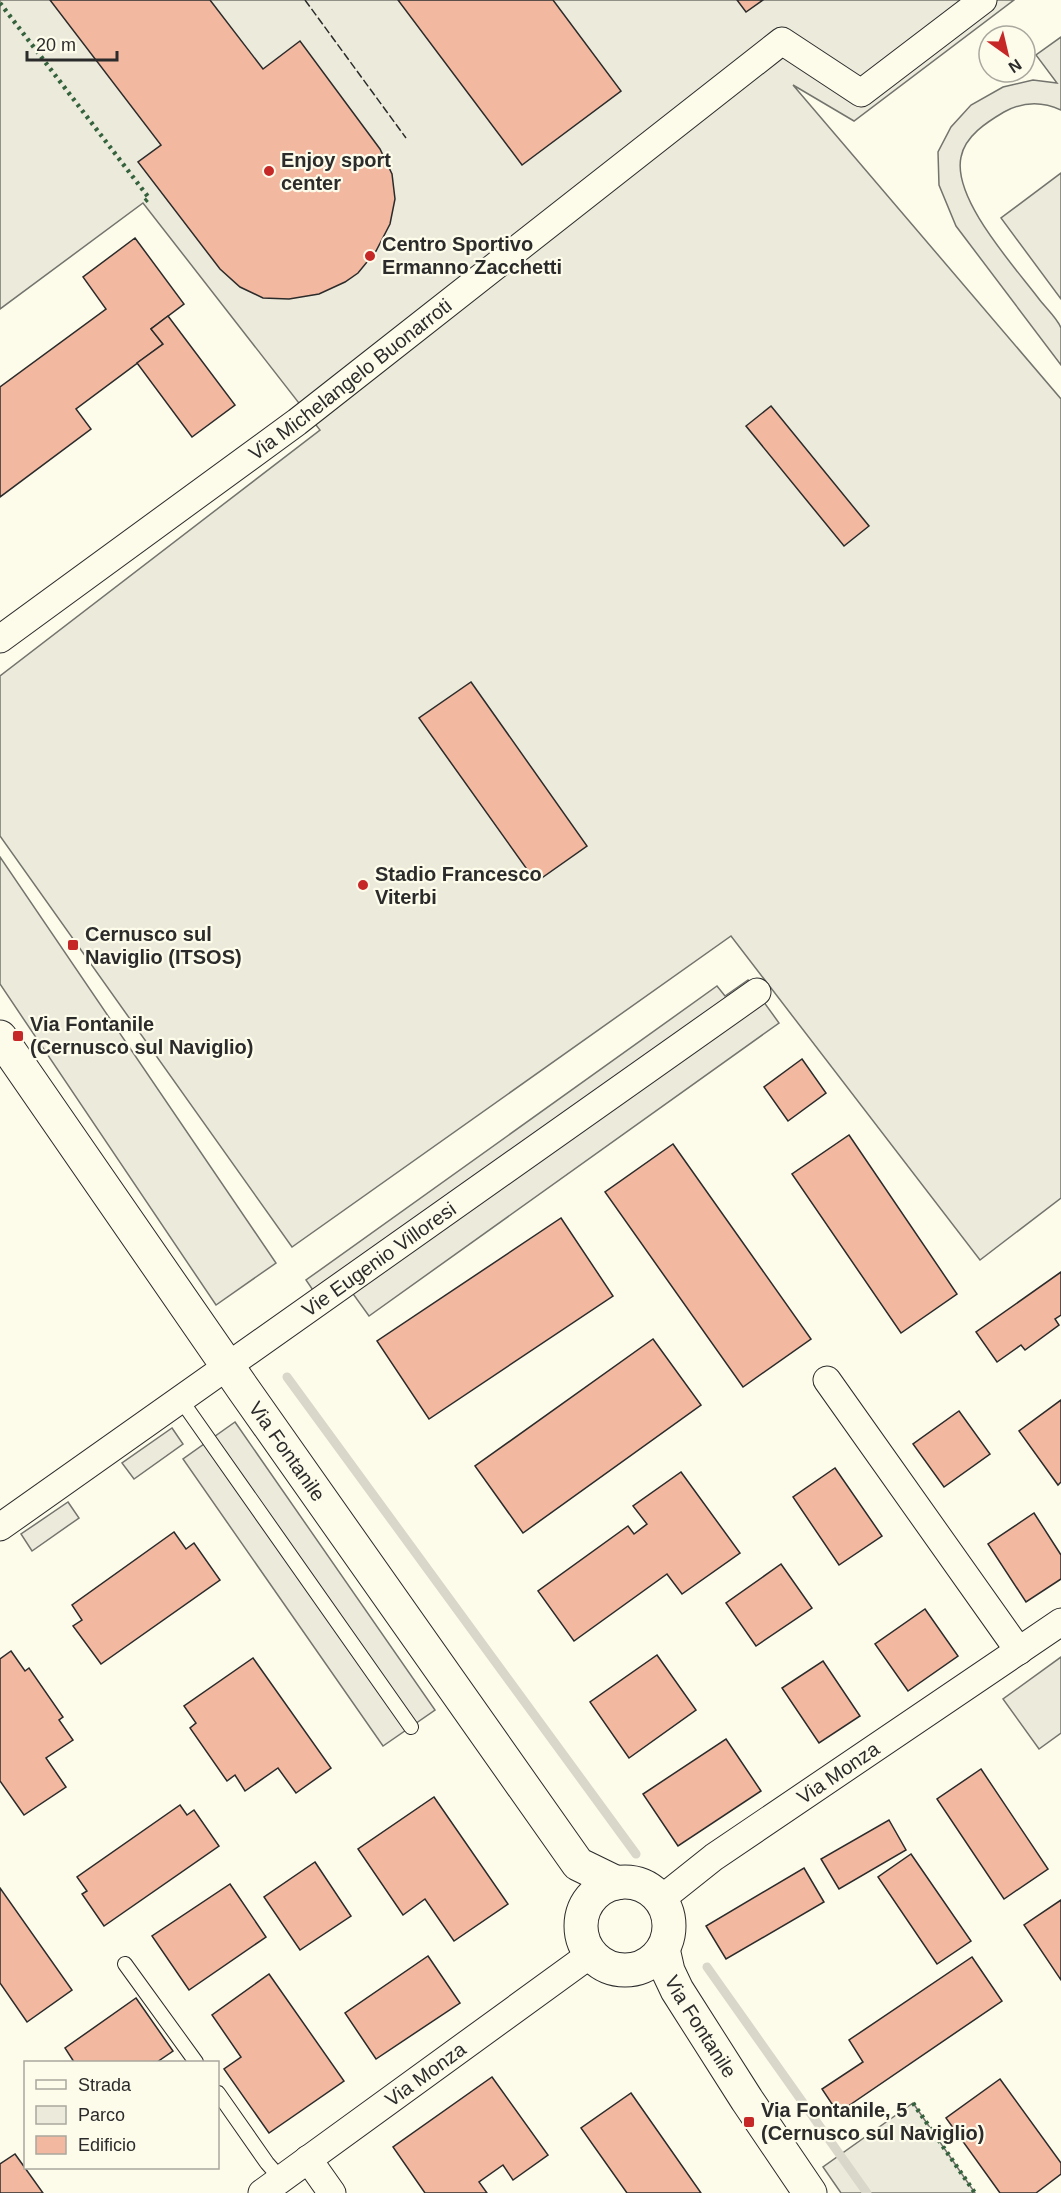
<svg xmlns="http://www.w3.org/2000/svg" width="1061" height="2193" font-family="Helvetica,sans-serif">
  <rect width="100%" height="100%" fill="#fdfbea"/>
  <!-- green -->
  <g fill="#ecebdb" stroke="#74746e" stroke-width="1.5">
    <polygon points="0,0 1014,0 854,121 793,85 1061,399 1061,1198 980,1260 731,936 292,1247 0,836 0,676 320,430 143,203 0,309"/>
    <path d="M1061,37V110C1042,101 1022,102 1004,112C987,122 965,136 961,157C952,199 1015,267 1039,299C1045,307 1058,319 1061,328C1061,339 1061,355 1061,365L956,226L939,185L938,152L951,127L971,105L1003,87L1033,80L1057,83L1036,55Z"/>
    <polygon points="1061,173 1061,299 1001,218"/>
    <polygon points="913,2103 975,2193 841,2193 823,2167"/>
  </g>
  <!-- parking -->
  <g fill="#eceadb" stroke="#74746e" stroke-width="1.5">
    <polygon points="0,857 276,1263 216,1305 0,984"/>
    <polygon points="748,980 779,1023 369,1316 346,1284 321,1302 306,1280 717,986 725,996"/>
    <polygon points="235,1422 435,1710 383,1746 183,1459"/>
    <polygon points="172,1428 183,1444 134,1479 122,1463"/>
    <polygon points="68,1502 79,1518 32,1551 21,1534"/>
    <polygon points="1061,1657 1061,1733 1039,1749 1003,1699"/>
  </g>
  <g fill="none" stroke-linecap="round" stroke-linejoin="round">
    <!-- stream -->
    <g stroke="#d8d7c9" stroke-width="9">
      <polyline points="287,1377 636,1854"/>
      <polyline points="707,1967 867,2193"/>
    </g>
  </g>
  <!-- building -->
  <g fill="#f2b8a0" stroke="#2b2b2b" stroke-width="1.5">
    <polygon points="50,0 210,0 263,69 300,41 380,149 392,174 395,199 390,224 376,251 358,273 345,282 319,294 289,299 263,298 240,287 220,269 138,162 161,145"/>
    <polygon points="398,0 553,0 621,91 522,165"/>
    <polygon points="737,0 763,0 746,12"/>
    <polygon points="135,238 184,304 151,329 163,344 76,409 91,429 0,497 0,387 106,309 83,277"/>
    <polygon points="168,316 235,405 192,437 137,363 163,344 151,329"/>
    <polygon points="771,406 869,526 844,546 746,426"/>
    <polygon points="471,682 587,846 536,882 419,718"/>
    <polygon points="802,1059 826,1093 788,1121 764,1087"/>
    <polygon points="849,1135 957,1294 901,1333 792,1174"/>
    <polygon points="673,1144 811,1339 743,1387 605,1192"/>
    <polygon points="561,1218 613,1296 429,1419 377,1341"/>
    <polygon points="1061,1272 1061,1315 1055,1319 1059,1325 1025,1350 1021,1345 997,1362 976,1332"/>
    <polygon points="653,1339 701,1405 523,1533 475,1466"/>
    <polygon points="1061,1400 1061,1482 1058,1485 1019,1431"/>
    <polygon points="959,1411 990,1454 944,1487 913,1444"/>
    <polygon points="835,1468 882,1536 839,1565 793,1497"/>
    <polygon points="681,1472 740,1553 682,1594 667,1574 574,1641 538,1591 628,1526 634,1534 647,1524 633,1506"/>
    <polygon points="1034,1513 1061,1555 1061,1579 1026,1602 988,1544"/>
    <polygon points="174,1532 186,1549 194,1543 220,1580 101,1664 73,1626 82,1620 72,1605"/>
    <polygon points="781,1564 812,1608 756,1646 726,1603"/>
    <polygon points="925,1609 958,1656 908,1691 875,1644"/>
    <polygon points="11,1651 25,1671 29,1668 63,1717 59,1720 73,1740 46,1758 66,1787 24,1815 0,1781 0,1659"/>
    <polygon points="657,1655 696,1710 629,1758 590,1702"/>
    <polygon points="253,1658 331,1768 296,1793 278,1768 245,1791 235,1775 227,1781 190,1728 196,1723 184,1706"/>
    <polygon points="823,1661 860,1716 819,1743 782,1688"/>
    <polygon points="726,1739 761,1791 678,1846 643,1794"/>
    <polygon points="981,1769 1048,1869 1004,1899 937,1799"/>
    <polygon points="434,1797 508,1904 454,1941 425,1899 403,1915 358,1849"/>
    <polygon points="180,1805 187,1815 194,1810 219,1846 104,1926 82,1894 87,1891 77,1877"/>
    <polygon points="889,1820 906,1850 839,1889 821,1859"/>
    <polygon points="911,1854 971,1941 937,1964 878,1877"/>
    <polygon points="315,1862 351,1916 300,1950 264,1897"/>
    <polygon points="804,1868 824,1902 726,1959 706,1926"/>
    <polygon points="230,1884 266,1937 189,1990 152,1936"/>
    <polygon points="0,1888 72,1990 27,2022 0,1983"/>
    <polygon points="1061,1900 1061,1980 1024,1925"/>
    <polygon points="428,1956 460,2003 376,2059 345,2013"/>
    <polygon points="972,1957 1002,2001 838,2113 822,2089 863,2062 849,2040"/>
    <polygon points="269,1974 344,2081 269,2133 224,2069 241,2057 212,2015"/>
    <polygon points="136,1998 173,2051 157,2062 74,2062 65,2048"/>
    <polygon points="492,2077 548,2155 513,2180 503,2165 479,2182 487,2193 425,2193 393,2147"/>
    <polygon points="1000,2079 1061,2163 1061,2174 1036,2193 1000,2193 946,2118"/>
    <polygon points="631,2093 701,2193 627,2193 581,2128"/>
    <polygon points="15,2154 43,2193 0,2193 0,2164"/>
  </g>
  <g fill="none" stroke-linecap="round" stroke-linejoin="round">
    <!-- lane casing -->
    <g stroke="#2b2b2b" stroke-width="16">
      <g id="lane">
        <polyline points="181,1400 411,1727"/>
        <polyline points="125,1964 196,2062"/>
        <polyline points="218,2093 267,2163 281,2179"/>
      </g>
    </g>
    <!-- street casing -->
    <g stroke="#2b2b2b" stroke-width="29">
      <g id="street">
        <path id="s1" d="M0,639L297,422L782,41L861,93L983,0"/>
        <polyline points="827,1380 1019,1651"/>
        <path id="s2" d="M0,1527L757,992"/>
        <path id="s3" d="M660,1900L714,1857L1061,1622"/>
        <polyline points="308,2159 332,2193"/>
        <path id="s4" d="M262,2193L591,1954"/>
      </g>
    </g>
    <!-- secondary casing -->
    <g stroke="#2b2b2b" stroke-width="35">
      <g id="secondary">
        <path id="s5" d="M0,1037L244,1390L578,1864L617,1883"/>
        <circle cx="625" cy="1926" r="44"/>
        <path id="s6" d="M663,1949L668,1971L677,1990L747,2100L810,2193"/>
      </g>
    </g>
    <!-- lane -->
    <use href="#lane" stroke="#fdfbea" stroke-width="14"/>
    <!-- street -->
    <use href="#street" stroke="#fdfbea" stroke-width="27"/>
    <!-- secondary -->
    <use href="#secondary" stroke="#fdfbea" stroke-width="33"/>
    <!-- hedge -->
    <g stroke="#34623c" stroke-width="4.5" stroke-dasharray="3 4.5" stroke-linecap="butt">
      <polyline points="0,3 149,198 143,203"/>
      <polyline points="913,2103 975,2193"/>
    </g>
    <!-- fence -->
    <polyline stroke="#2b2b2b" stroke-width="1.5" stroke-dasharray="8 3" stroke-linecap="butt" points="305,0 406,138"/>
  </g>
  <!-- markers -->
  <g fill="#c62828" stroke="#fdfbea" stroke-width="2">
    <circle cx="269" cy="171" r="6"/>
    <circle cx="370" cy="256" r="6"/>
    <circle cx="363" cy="885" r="6"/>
    <rect x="67" y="939" width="12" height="12" rx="3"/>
    <rect x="12" y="1030" width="12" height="12" rx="3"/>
    <rect x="743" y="2116" width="12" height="12" rx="3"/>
  </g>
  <g text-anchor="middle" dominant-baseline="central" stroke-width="4.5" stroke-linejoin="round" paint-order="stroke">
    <!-- poi labels -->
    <g font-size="20" font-weight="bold" fill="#2b2b2b" stroke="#fdfbea" text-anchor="start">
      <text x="281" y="160">Enjoy sport<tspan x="281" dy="23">center</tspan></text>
      <text x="382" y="244">Centro Sportivo<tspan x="382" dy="23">Ermanno Zacchetti</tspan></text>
      <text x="375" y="874">Stadio Francesco<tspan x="375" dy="23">Viterbi</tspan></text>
      <text x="85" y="934">Cernusco sul<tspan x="85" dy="23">Naviglio (ITSOS)</tspan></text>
      <text x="30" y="1024">Via Fontanile<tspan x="30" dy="23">(Cernusco sul Naviglio)</tspan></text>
      <text x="761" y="2110">Via Fontanile, 5<tspan x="761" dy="23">(Cernusco sul Naviglio)</tspan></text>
    </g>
    <!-- street labels -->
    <g font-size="20" fill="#2b2b2b" stroke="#fdfbea">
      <text stroke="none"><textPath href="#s1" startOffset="436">Via Michelangelo Buonarroti</textPath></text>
      <text stroke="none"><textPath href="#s2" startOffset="464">Vie Eugenio Villoresi</textPath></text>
      <text stroke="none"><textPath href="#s5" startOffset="504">Via Fontanile</textPath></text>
      <text stroke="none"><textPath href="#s3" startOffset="219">Via Monza</textPath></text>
      <text stroke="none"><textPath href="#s6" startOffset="87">Via Fontanile</textPath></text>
      <text stroke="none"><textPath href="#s4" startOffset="202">Via Monza</textPath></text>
    </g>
  </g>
  <!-- legend -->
  <rect x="24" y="2061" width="195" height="108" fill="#fdfbea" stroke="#a9a89e" stroke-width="1.5"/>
  <rect x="36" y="2080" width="30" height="9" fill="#fdfbea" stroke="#a9a89e" stroke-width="1.5"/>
  <text x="78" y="2091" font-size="18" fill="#2b2b2b">Strada</text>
  <rect x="36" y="2106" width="30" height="18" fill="#ecebdb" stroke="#a9a89e" stroke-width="1.5"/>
  <text x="78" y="2121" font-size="18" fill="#2b2b2b">Parco</text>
  <rect x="36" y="2136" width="30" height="18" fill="#f2b8a0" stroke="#a9a89e" stroke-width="1.5"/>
  <text x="78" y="2151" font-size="18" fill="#2b2b2b">Edificio</text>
  <!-- north arrow -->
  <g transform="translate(1007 54) rotate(146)"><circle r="28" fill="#fdfbea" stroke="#a9a89e" stroke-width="1.5"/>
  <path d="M0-4.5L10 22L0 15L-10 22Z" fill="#c62828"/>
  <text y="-9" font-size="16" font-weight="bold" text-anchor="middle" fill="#2b2b2b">N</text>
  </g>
  <!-- scale -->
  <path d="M27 51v9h90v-9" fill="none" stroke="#2b2b2b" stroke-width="3"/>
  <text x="36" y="51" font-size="18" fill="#2b2b2b" stroke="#fdfbea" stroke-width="4.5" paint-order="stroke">20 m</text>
</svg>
